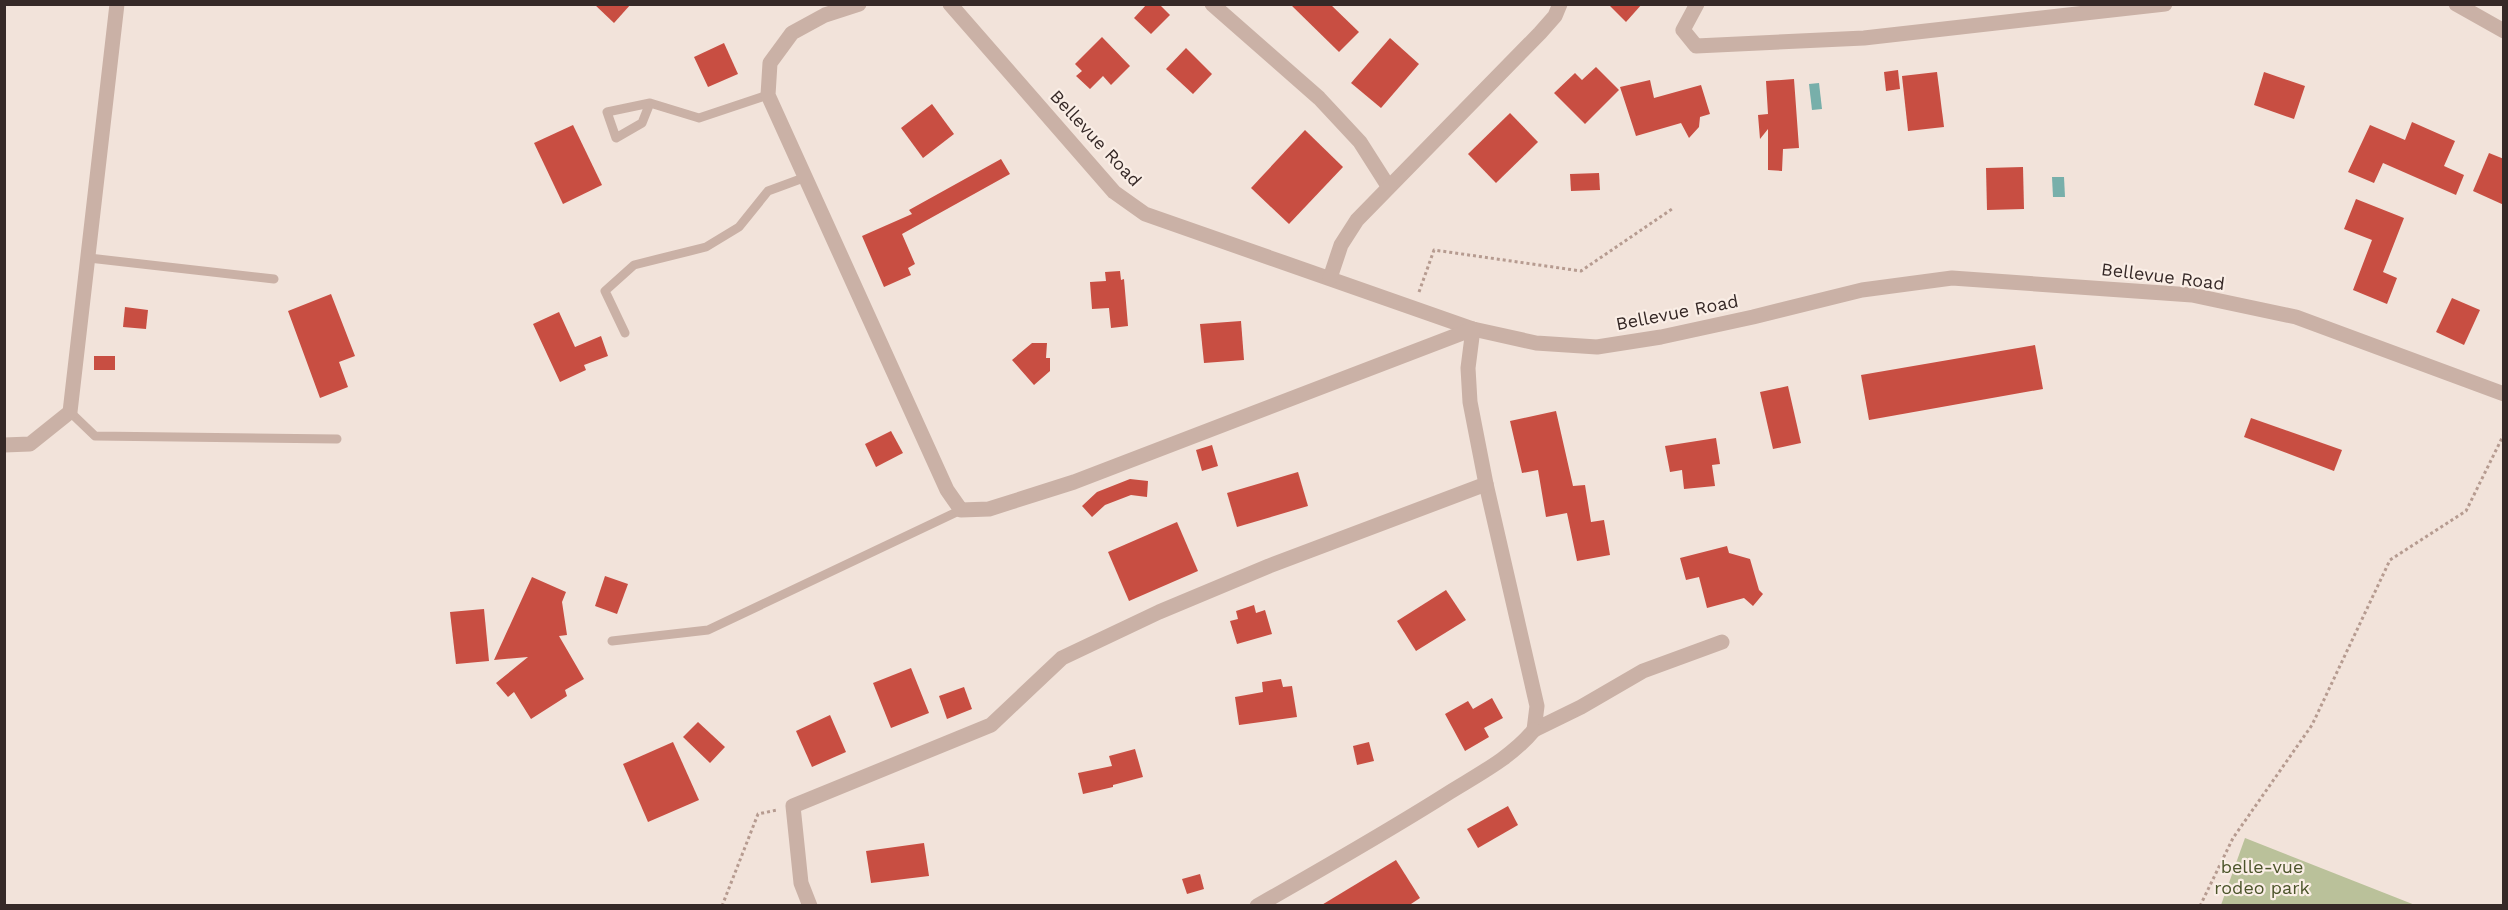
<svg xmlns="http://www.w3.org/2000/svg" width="2508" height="910" font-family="'Work Sans',sans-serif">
  <rect width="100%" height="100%" fill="#f2e3da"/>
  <!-- green -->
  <polygon fill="#bac19a" points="2245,838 2415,905 2221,905"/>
  <!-- water -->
  <g fill="#78afaa">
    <polygon points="1819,83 1822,109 1812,110 1809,84"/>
    <polygon points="2052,177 2064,177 2065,197 2053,197"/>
  </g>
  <!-- building -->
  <g fill="#c84e42">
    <polygon points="594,4 631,4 614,23"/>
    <polygon points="1147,4 1159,4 1170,15 1151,34 1134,18"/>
    <polygon points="1290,4 1330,4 1359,32 1339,52"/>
    <polygon points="1608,4 1642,4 1626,22"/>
    <polygon points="1102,37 1130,66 1111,85 1103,76 1090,89 1076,76 1082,71 1075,64"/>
    <polygon points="1390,38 1419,64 1381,108 1351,83"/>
    <polygon points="724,43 738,74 708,87 694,57"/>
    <polygon points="1186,48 1212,74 1193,94 1166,69"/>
    <polygon points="1596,67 1619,90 1585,124 1554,93 1575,73 1582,80"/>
    <polygon points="1898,70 1900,89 1886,91 1884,72"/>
    <polygon points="1937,72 1944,127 1908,131 1902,76"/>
    <polygon points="2264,72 2305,86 2294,119 2254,105"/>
    <polygon points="1794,79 1799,148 1783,149 1782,171 1768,170 1768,129 1760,139 1758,115 1768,114 1766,81"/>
    <polygon points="1650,80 1654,98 1701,85 1710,114 1700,117 1699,127 1689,138 1681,123 1636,136 1620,87"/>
    <polygon points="932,104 954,134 923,158 901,128"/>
    <polygon points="1510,113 1538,142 1496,183 1468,154"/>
    <polygon points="2412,122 2455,141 2444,166 2464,175 2456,195 2383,163 2374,183 2348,172 2370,125 2405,140"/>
    <polygon points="573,125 602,185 563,204 534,143"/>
    <polygon points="1305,130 1343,167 1289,224 1251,188"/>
    <polygon points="2489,153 2504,159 2504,205 2473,191"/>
    <polygon points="1001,159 1010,174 902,234 915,264 908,268 911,275 884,287 862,236 912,214 909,210"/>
    <polygon points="2023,167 2024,209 1987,210 1986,168"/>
    <polygon points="1599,173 1600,190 1571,191 1570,174"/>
    <polygon points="2356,199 2404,218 2383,272 2397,278 2387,304 2353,290 2372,240 2344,229"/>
    <polygon points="1120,271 1121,280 1124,279 1128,326 1111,328 1109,308 1092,309 1090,282 1106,281 1105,272"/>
    <polygon points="331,294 355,356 339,362 348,387 320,398 288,311"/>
    <polygon points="2452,298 2480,310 2464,345 2436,332"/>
    <polygon points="125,307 148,310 146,329 123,327"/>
    <polygon points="559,312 575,347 601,336 608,356 584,365 586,370 560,382 533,324"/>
    <polygon points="1241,321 1244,360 1204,363 1200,324"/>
    <polygon points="1032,343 1047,343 1046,358 1050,358 1050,371 1034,385 1012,360"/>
    <polygon points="2035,345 2043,389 1869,420 1861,375"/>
    <rect x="94" y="356" width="21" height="14"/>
    <polygon points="1788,386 1801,443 1773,449 1760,392"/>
    <polygon points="1556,411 1573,486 1585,485 1591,522 1604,520 1610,555 1577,561 1567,513 1546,517 1538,470 1522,473 1510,421"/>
    <polygon points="2251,418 2342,450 2334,471 2244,437"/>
    <polygon points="891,431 903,453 876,467 865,444"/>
    <polygon points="1716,438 1720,464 1712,465 1715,486 1684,489 1682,470 1670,472 1665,446"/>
    <polygon points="1212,445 1218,466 1202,471 1196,450"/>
    <polygon points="1298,472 1308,506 1237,527 1227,493"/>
    <polygon points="1130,479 1148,481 1147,497 1131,495 1105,505 1092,517 1082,506 1097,492"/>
    <polygon points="1177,522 1198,571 1129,601 1108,552"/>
    <polygon points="1727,546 1729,553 1750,559 1759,590 1763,594 1753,606 1744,598 1707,608 1699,577 1686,580 1680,558"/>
    <polygon points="605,576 628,584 617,614 595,606"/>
    <polygon points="532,577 566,592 562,602 567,635 559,636 584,679 565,690 567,696 531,719 514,692 508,697 496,683 528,657 494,660"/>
    <polygon points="1446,590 1466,620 1416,651 1397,621"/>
    <polygon points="1254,605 1256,613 1265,610 1272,634 1237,644 1230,621 1238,619 1236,611"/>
    <polygon points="484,609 489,661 456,664 450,612"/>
    <polygon points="911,668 929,713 891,728 873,683"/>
    <polygon points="1281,679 1283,687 1292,686 1297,717 1239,725 1235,697 1263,692 1262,682"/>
    <polygon points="964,687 972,709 947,719 939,696"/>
    <polygon points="1492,698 1503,718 1484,728 1489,737 1465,751 1445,714 1468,701 1473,709"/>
    <polygon points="830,715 846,752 812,767 796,731"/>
    <polygon points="698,722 725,747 710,763 683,737"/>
    <polygon points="673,742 699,800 648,822 623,764"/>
    <polygon points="1369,742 1374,761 1357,765 1353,746"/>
    <polygon points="1135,749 1143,777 1113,785 1113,787 1083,794 1078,773 1112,766 1109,756"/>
    <polygon points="1508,806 1518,825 1478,848 1467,829"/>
    <polygon points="924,843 929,876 871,883 866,851"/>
    <polygon points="1396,860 1420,898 1408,906 1320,906"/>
    <polygon points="1200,874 1204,889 1187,894 1182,879"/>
  </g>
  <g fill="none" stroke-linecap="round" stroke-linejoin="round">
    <!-- path -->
    <g stroke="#b69b90" stroke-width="3" stroke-dasharray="3 3" stroke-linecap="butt">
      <polyline points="1419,292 1434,250 1581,271 1672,209"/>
      <polyline points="722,906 758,814 777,810"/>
      <polyline points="2200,906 2233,838 2312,725 2390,560 2466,511 2504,434"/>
    </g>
    <!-- lane -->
    <g stroke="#cab1a6" stroke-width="9">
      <polyline points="650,103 642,123 616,138 607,112 650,103 699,118 768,95"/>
      <polyline points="89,258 274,279"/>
      <polyline points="625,333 605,291 634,265 706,247 739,227 768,191 806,177"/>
      <polyline points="70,412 95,436 337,439"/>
      <polyline points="612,641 708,630 961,510"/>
    </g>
    <!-- street -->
    <g stroke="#cab1a6" stroke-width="15">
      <polyline points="950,4 1114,192 1145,214 1473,329 1536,343 1597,347 1661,337 1753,317 1862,290 1952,278 2192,295 2296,317 2504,394"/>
      <polyline points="1212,4 1319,98 1360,142 1388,186"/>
      <polyline points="1697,4 1683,30 1696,46 1864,38 2165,4"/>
      <polyline points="2456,4 2504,31"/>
      <polyline points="1330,278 1341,245 1357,220 1540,33 1555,16 1560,4"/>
      <polyline points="4,445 30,444 70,412 117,4"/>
      <polyline points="1486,484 1537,706 1534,730 1581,707 1643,671 1722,642"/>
      <polyline points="810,906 801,883 793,806 991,725 1062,658 1159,612 1269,566 1486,484 1470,402 1468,368 1473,329 1074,482 989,509 961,510 947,490 768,95 770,63 792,33 825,15 859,4"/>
      <path d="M1257,906C1322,869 1387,832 1450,792C1479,774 1512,757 1534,730"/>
    </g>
  </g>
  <g text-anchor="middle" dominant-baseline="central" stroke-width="4.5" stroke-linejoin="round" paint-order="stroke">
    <!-- street labels -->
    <g font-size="18" fill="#362927" stroke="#faeee6">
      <text transform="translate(1096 138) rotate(47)">Bellevue Road</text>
      <text transform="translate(2163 276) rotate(7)">Bellevue Road</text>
      <text transform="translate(1677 312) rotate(-11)">Bellevue Road</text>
    </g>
    <!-- park labels -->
    <g font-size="18" fill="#4b542a" stroke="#faeee6">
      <text x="2262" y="866">belle-vue<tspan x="2262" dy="21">rodeo park</tspan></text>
    </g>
  </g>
  <!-- border -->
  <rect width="2508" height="910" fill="none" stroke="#362927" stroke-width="12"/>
</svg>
